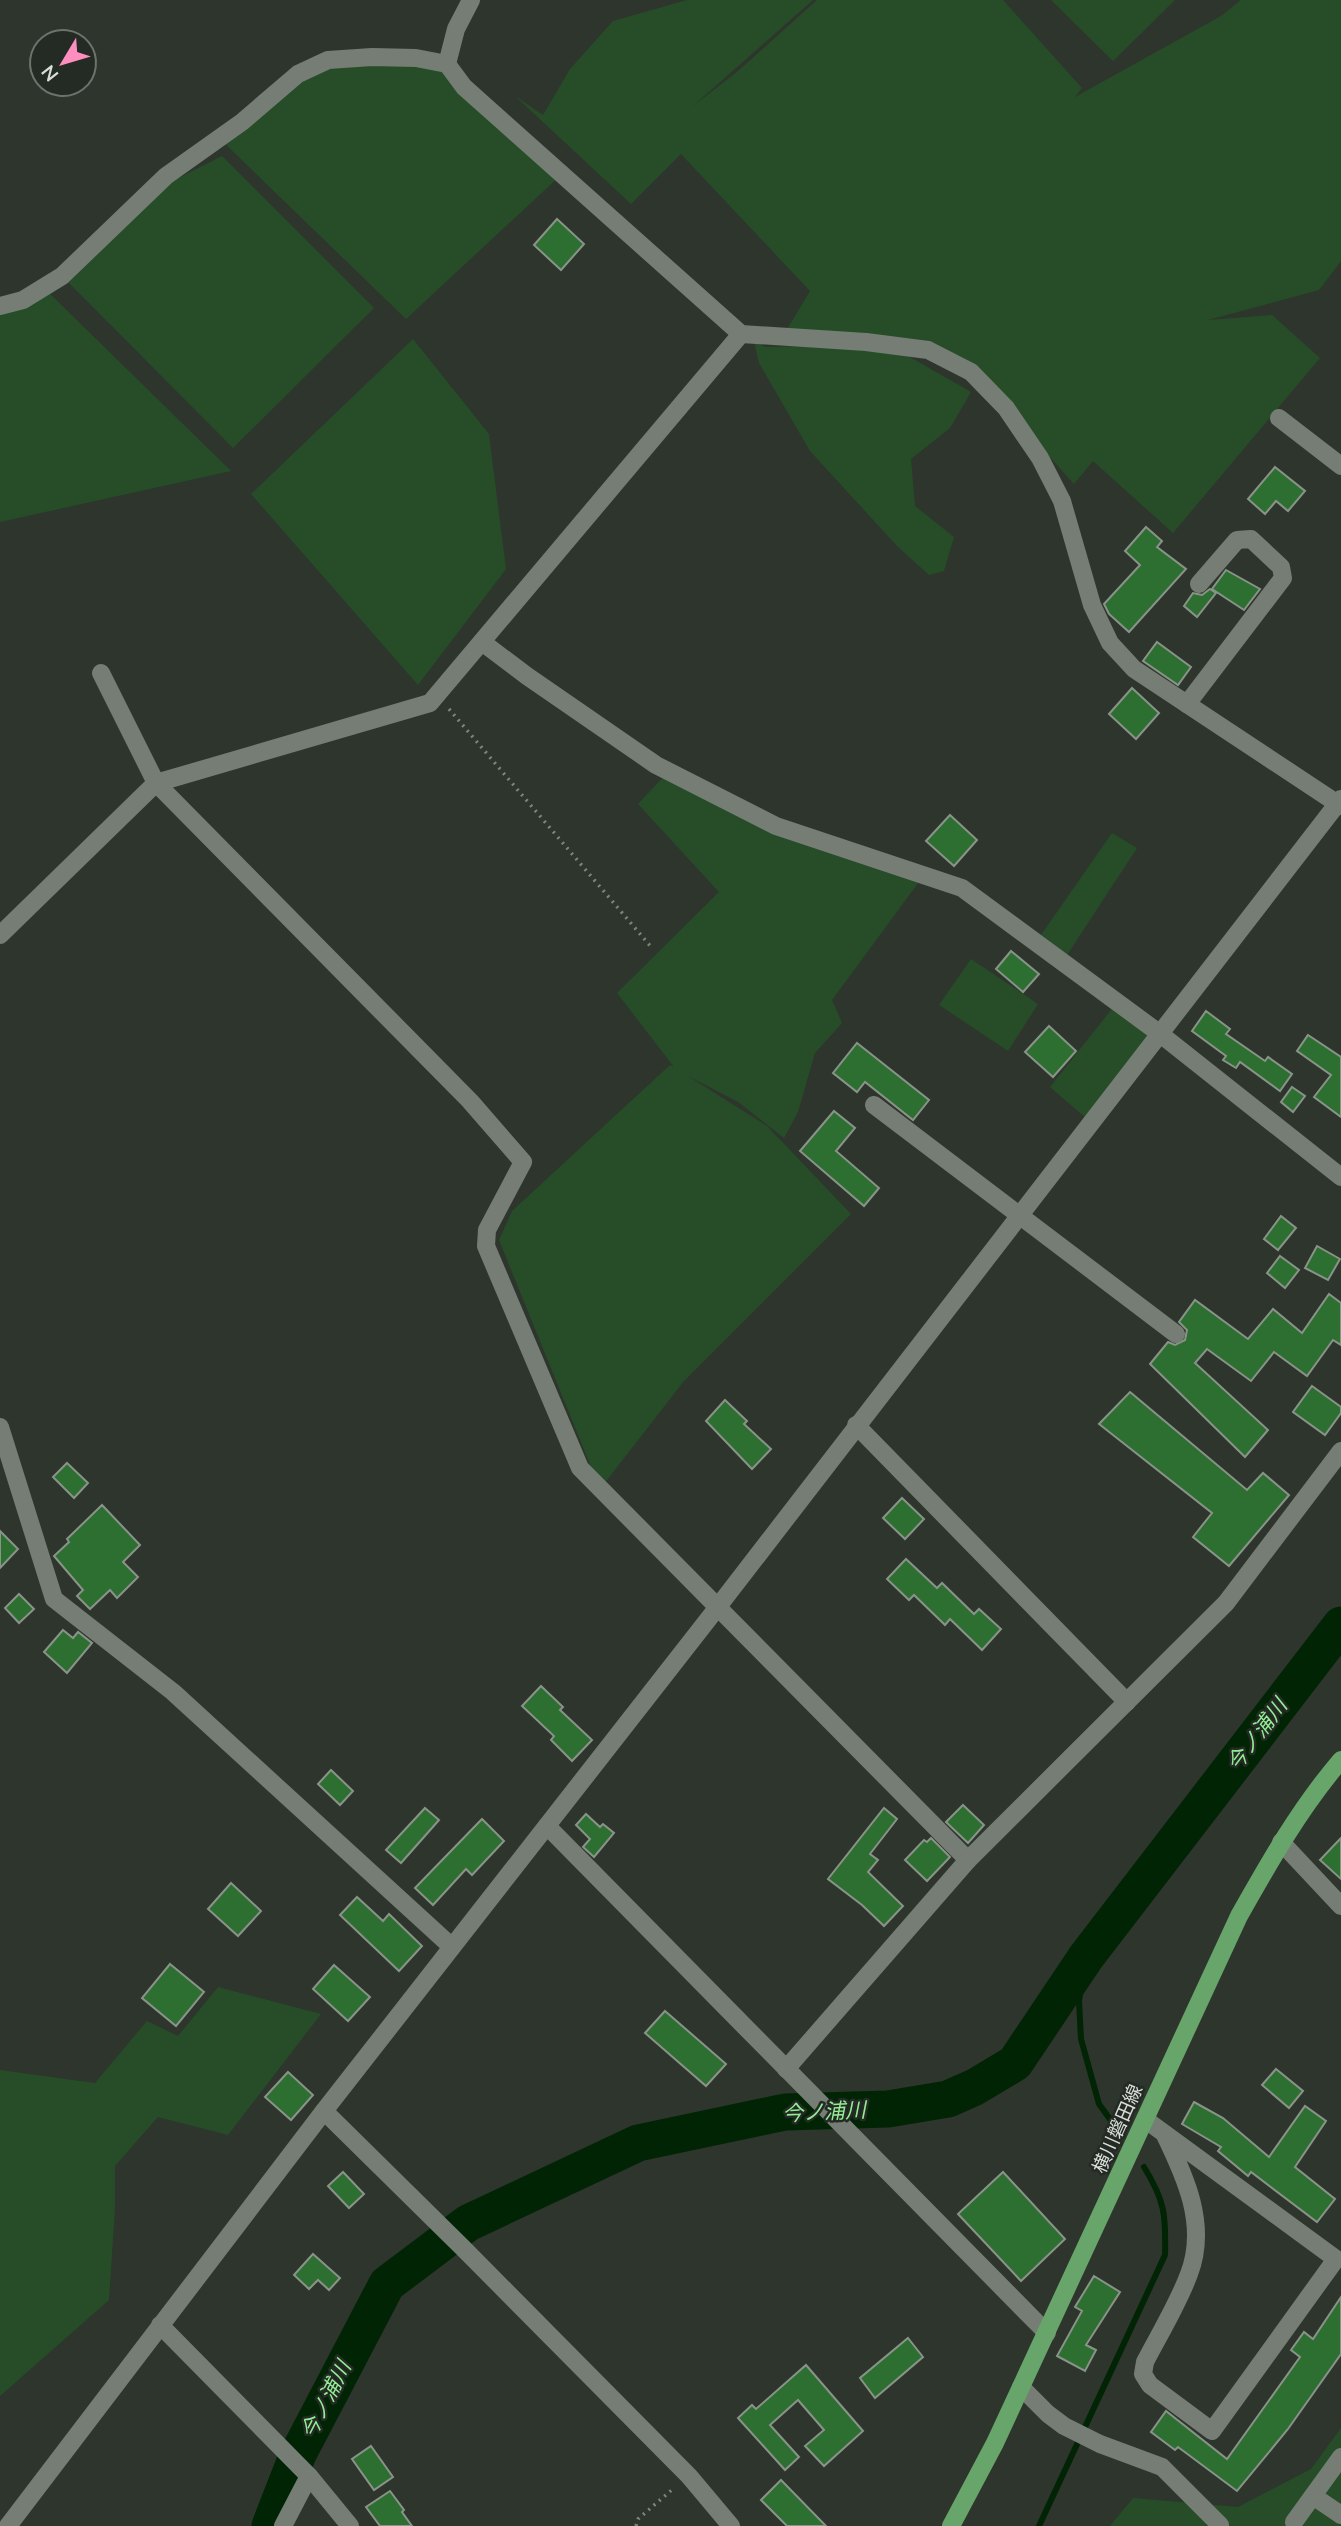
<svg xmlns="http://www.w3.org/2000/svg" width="1341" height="2526" font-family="'Nunito Sans','Noto Sans JP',sans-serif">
  <rect width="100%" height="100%" fill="#2e352d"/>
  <!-- green -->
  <g fill="#264d27">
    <polygon points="687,0 813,0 693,106 738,71 817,0 1003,0 1082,88 1075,97 1221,16 1241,0 1341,0 1341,261 1319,290 1208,320 1272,315 1320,358 1173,533 1093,461 1074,484 1006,408 945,359 901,352 971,392 950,428 911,459 915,506 954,537 944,571 929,575 897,546 810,451 759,363 754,341 765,347 864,345 786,331 810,291 681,154 631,204 515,96 543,115 570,69 613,21"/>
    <polygon points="1051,0 1175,0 1113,61"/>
    <polygon points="309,60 447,64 562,174 406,319 219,138"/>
    <polygon points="222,156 374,308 233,448 62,276 149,193"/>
    <polygon points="44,288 231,471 0,522 0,299"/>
    <polygon points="413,339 489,434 506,569 418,685 251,494"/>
    <polygon points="669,771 841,852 924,875 832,1000 842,1023 815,1053 798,1112 784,1138 738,1102 688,1076 767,1126 851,1214 684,1381 600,1489 499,1240 512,1211 670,1065 674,1067 617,993 719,892 638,804"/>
    <polygon points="1112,833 1137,848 1067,955 1041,935"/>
    <polygon points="971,959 1038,1004 1008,1051 939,1005"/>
    <polygon points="1115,1005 1154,1034 1087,1119 1050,1087"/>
    <polygon points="218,1987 321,2014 228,2135 158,2117 115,2166 115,2208 109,2300 0,2396 0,2070 95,2083 147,2021 178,2036"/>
    <polygon points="1341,2428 1341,2526 1110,2526 1133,2498 1238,2507 1311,2469"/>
  </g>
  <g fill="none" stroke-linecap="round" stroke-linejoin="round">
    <!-- stream -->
    <g stroke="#012404" stroke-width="6">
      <polyline points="1086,1957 1079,2001 1081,2039 1099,2104 1120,2133"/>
      <path d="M1039,2526L1165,2255C1166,2215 1165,2201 1144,2167"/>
    </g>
    <!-- river -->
    <polyline stroke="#012404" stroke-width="37" points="270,2526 298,2454 387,2284 468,2223 638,2143 785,2112 888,2109 948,2099 975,2087 1015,2063 1086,1957 1341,1625"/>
  </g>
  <!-- building -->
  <g fill="#2d6f30" stroke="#8a938a" stroke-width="2">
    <polygon points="557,219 584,244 561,270 534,245"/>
    <polygon points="1275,467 1305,491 1288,511 1276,501 1265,514 1248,499"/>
    <polygon points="1146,527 1162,541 1157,547 1186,569 1129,632 1109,614 1104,604 1140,565 1125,551"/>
    <polygon points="1226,570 1260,589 1244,610 1212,589"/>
    <polygon points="1210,589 1216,593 1197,617 1184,606 1193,593 1202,595"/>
    <polygon points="1157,642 1191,667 1178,685 1143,661"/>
    <polygon points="1132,688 1159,713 1136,739 1109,714"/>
    <polygon points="950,815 977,840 954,866 926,841"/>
    <polygon points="1011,951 1039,974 1023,992 996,969"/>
    <polygon points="1206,1011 1230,1029 1226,1034 1265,1061 1268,1057 1292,1074 1280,1091 1240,1062 1236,1068 1223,1060 1226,1056 1192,1031"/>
    <polygon points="1049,1026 1076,1051 1053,1077 1025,1052"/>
    <polygon points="1308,1035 1341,1057 1341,1117 1314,1097 1331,1075 1297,1051"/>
    <polygon points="857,1043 929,1100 913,1120 865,1082 857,1092 833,1073"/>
    <polygon points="1292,1087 1305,1096 1293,1112 1281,1102"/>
    <polygon points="834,1111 855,1128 836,1151 879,1188 864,1206 800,1151"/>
    <polygon points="1281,1216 1296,1228 1278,1250 1264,1239"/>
    <polygon points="1317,1246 1340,1259 1328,1280 1305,1268"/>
    <polygon points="1280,1256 1299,1270 1285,1288 1267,1273"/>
    <polygon points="1329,1294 1341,1303 1341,1345 1333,1340 1307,1376 1274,1352 1251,1381 1207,1349 1195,1363 1268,1430 1245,1457 1150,1364 1168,1342 1175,1345 1185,1340 1187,1330 1179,1322 1195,1300 1248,1339 1273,1309 1302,1333"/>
    <polygon points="1312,1386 1341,1407 1341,1413 1325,1435 1293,1412"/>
    <polygon points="1130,1392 1247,1490 1263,1473 1289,1495 1229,1566 1193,1537 1212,1513 1099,1424"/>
    <polygon points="725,1400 747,1421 744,1424 771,1449 752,1469 706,1421"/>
    <polygon points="67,1463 88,1483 74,1498 53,1477"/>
    <polygon points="902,1498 924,1519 905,1539 883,1518"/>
    <polygon points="102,1505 140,1545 123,1562 138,1577 117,1598 110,1590 90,1609 77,1596 83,1590 54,1556 69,1542 67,1539"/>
    <polygon points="0,1531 18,1549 0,1568"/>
    <polygon points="906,1559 937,1588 942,1583 974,1614 979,1609 1001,1629 982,1650 950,1619 945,1625 914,1595 909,1600 887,1579"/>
    <polygon points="19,1594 34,1609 19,1623 5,1608"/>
    <polygon points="63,1630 73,1638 78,1632 92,1643 67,1673 44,1652"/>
    <polygon points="541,1686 563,1707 560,1710 592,1740 572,1761 551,1740 554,1736 522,1706"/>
    <polygon points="331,1770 353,1791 340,1805 318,1784"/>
    <polygon points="963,1805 984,1825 968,1843 946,1822"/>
    <polygon points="425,1808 439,1820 401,1863 386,1850"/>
    <polygon points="884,1808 897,1819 870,1854 878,1860 868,1872 903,1906 884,1926 862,1905 828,1879"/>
    <polygon points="586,1814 600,1827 603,1824 614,1833 594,1857 583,1847 590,1839 576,1825"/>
    <polygon points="482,1819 504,1841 472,1875 466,1869 433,1905 415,1888"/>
    <polygon points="931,1838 950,1857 927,1881 905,1860 924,1840 927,1842"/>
    <polygon points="1341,1838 1341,1879 1320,1860"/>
    <polygon points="231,1883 261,1911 238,1936 208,1909"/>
    <polygon points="357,1897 383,1921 389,1914 422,1946 399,1971 340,1915"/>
    <polygon points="170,1964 204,1992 176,2026 142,1998"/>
    <polygon points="334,1965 370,1997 348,2021 313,1989"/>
    <polygon points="665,2011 726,2064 706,2086 645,2033"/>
    <polygon points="1276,2069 1303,2091 1289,2108 1262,2085"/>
    <polygon points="288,2072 313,2095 291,2120 265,2097"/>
    <polygon points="1194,2102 1223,2118 1269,2157 1305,2106 1326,2121 1295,2167 1335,2199 1317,2222 1251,2172 1248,2176 1218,2151 1221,2147 1182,2124"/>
    <polygon points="343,2172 364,2194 349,2208 328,2186"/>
    <polygon points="1003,2172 1065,2239 1021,2281 958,2214"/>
    <polygon points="313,2254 340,2278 329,2290 318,2280 309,2289 294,2275"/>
    <polygon points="1094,2276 1120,2292 1086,2345 1096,2350 1085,2371 1057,2356 1082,2311 1075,2307"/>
    <polygon points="1341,2297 1341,2354 1288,2429 1237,2491 1178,2447 1175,2450 1151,2432 1166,2411 1227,2459 1300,2357 1291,2350 1304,2332 1313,2339"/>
    <polygon points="908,2338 923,2357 875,2398 860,2378"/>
    <polygon points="806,2365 863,2431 824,2466 805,2446 824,2430 798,2400 770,2425 799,2457 785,2470 738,2418 752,2405 756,2409"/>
    <polygon points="371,2446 393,2477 374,2490 352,2459"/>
    <polygon points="781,2480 826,2526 787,2526 761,2500"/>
    <polygon points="390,2491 404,2510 402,2512 412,2526 380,2526 366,2507"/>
  </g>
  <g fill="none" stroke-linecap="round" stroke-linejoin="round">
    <!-- path -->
    <g stroke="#7f847e" stroke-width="3.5" stroke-dasharray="2 5" stroke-linecap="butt">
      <polyline points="449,709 652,948"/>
      <polyline points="636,2526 638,2519 674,2488"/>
    </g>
    <!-- minor -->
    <g stroke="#757d75" stroke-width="18">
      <polyline points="471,0 456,29 447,64 464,87 741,334 866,342 928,350 971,372 1006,408 1040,458 1062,501 1092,605 1110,643 1134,669 1341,806"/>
      <polyline points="0,306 23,300 62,276 166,176 242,122 298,74 328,60 372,57 416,58 447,64"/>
      <polyline points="1279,418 1341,466"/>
      <polyline points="482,642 527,676 656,765 776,826 962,888 1159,1033 1341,1177"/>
      <polyline points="101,673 156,783 470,1101 523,1162 487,1230 486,1246 580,1468 968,1860"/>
      <polyline points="1187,704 1283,578 1281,567 1251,539 1237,540 1199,584"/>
      <polyline points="0,935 156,783 430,703 741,334"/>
      <polyline points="874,1105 1176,1334"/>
      <polyline points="856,1425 1127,1702"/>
      <polyline points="0,1427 54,1599 173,1692 452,1947"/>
      <polyline points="547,1826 1047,2333"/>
      <polyline points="1281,1842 1341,1906"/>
      <polyline points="786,2069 968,1860 1226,1603 1341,1451"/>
      <polyline points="324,2111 463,2248 689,2476 731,2526"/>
      <path d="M1146,2120L1336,2259L1212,2431L1150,2385L1143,2374L1145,2362C1160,2333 1178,2304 1189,2274C1208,2225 1185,2176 1164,2133"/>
      <polyline points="160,2325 309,2476 350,2526"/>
      <polyline points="1021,2387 1048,2414 1064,2426 1100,2444 1162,2467 1220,2525"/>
      <polyline points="1313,2496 1341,2515"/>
      <polyline points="1294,2522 1341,2457"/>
      <polyline points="8,2526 324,2111 717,1608 1341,799"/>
      <polyline points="283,2526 309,2476"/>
    </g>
    <!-- major -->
    <path stroke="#68a56a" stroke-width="18" d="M951,2526L995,2443L1239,1916C1270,1861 1300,1808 1341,1760"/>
  </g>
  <g text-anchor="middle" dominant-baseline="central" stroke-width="5" stroke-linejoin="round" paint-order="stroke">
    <!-- street labels -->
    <g font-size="19" fill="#d9ddd8" stroke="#242b24">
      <text transform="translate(1118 2129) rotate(-66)">横川磐田線</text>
    </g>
    <!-- water labels -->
    <g font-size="21" font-style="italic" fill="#94ed95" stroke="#242b24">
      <text transform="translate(1257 1735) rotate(-53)">今ノ浦川</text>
      <text transform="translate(824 2112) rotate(-3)">今ノ浦川</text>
      <text transform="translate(326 2400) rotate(-63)">今ノ浦川</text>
    </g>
  </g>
  <!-- north arrow -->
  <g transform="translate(63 63) rotate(232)"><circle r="33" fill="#242b24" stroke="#6c726c" stroke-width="2"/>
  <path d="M0-5L12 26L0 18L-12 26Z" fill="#fe8ebd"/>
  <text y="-10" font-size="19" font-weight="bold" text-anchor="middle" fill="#d9ddd8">N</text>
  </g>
</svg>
